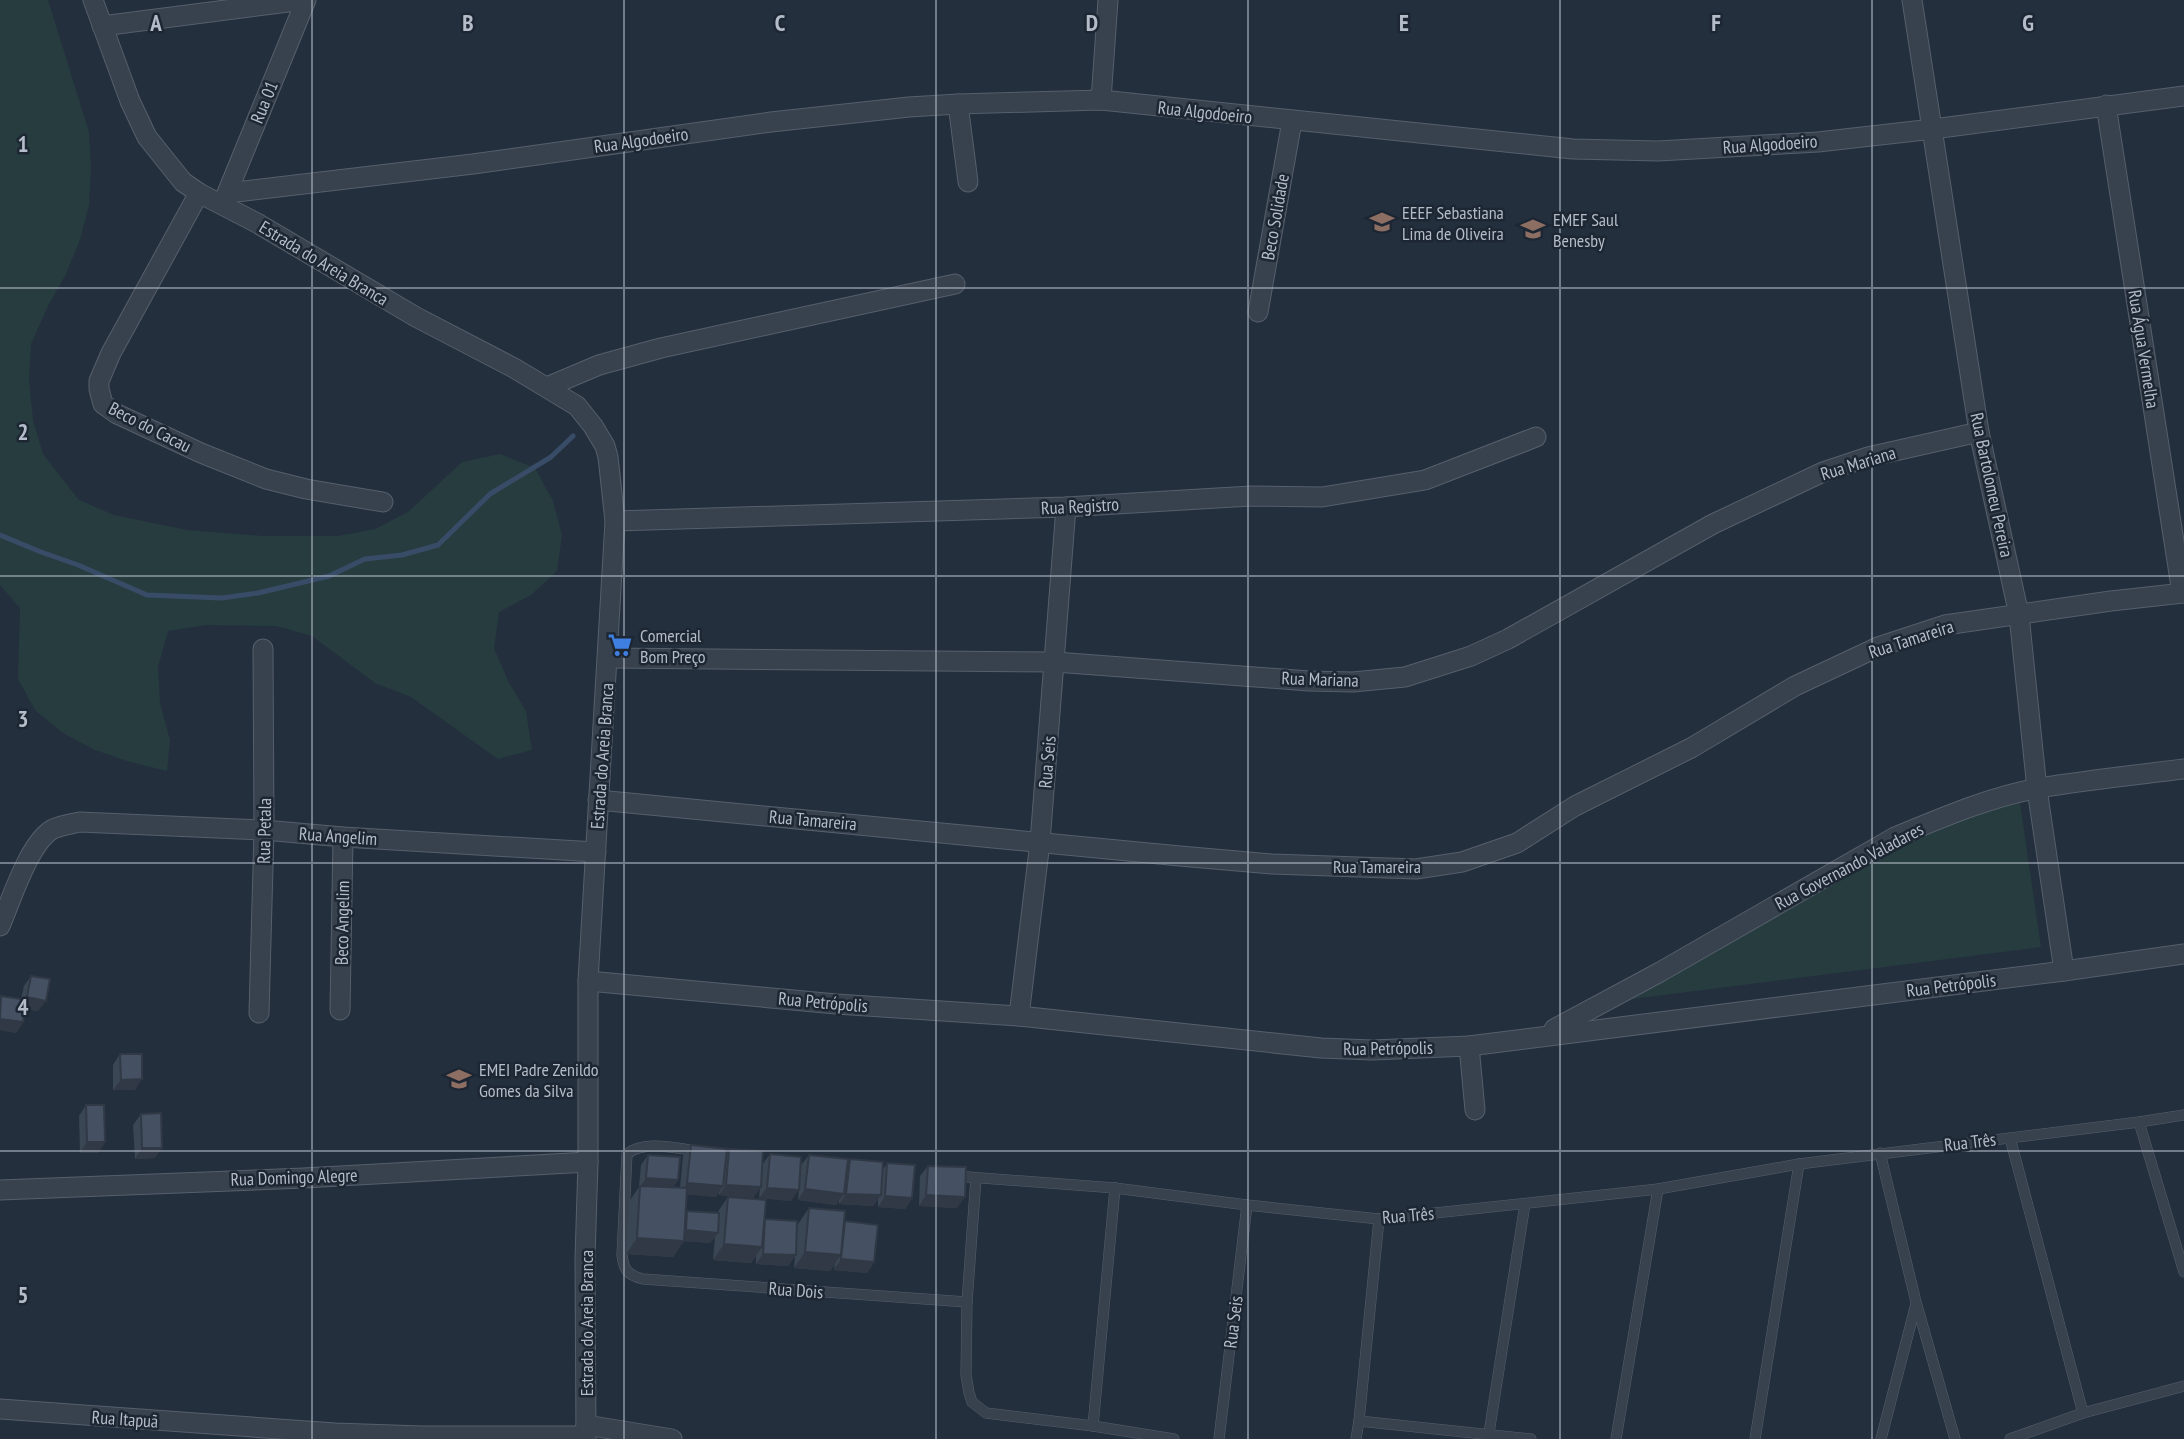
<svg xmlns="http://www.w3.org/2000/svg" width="2184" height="1439" font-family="'PT Sans Narrow',sans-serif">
  <rect width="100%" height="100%" fill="#242f3e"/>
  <!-- green -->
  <g fill="#263c3f">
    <polygon points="0,0 48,0 89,132 91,167 89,205 80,240 66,274 49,304 31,344 29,381 33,420 43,454 79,500 114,515 187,530 263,536 338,536 375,529 408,512 462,462 500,454 535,468 553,501 562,535 557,571 531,595 499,612 494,648 508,681 526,711 532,750 498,759 411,697 375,683 312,636 276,626 206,625 168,631 158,667 160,703 170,740 167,771 130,762 95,750 63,733 35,710 18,679 20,608 0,585"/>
    <polygon points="2018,789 2041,947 1577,1006 1930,825"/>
  </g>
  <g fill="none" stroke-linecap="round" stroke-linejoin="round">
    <!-- stream -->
    <polyline stroke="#394c67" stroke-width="5" points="0,535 41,552 78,565 147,595 222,598 258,593 329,576 365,559 402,555 438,545 490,494 551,457 573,436"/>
    <!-- lane casing -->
    <g stroke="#565f6c" stroke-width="11">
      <g id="lane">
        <polyline points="2139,1122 2184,1272"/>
        <polyline points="2010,1138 2083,1413"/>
        <path d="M699,1151C679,1149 644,1139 627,1154L622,1255C624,1271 628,1275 643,1279L967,1302"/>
        <polyline points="1880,1153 1916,1302 1955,1439"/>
        <polyline points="955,1176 1115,1188 1247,1205 1379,1219 1658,1189 1799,1164 2139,1122 2184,1115"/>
        <polyline points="976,1178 967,1302 966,1375 969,1393 972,1402 986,1413 1093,1426 1174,1439"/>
        <polyline points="1359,1421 1531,1439"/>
        <polyline points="1093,1426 1115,1188"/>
        <polyline points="1489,1433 1525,1204"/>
        <polyline points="1219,1439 1247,1205"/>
        <polyline points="1356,1439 1359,1421 1379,1219"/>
        <polyline points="1616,1439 1658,1189"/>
        <polyline points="1755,1439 1799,1164"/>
        <polyline points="1881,1439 1916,1304"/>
        <polyline points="2010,1439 2083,1413 2184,1386"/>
      </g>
    </g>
    <!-- street casing -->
    <g stroke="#565f6c" stroke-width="21">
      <g id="street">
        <polyline points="93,0 130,101 147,137 183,182 199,193 257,223 416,317 514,368 577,406 593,426 605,446 608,457 615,521 588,981 588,1162 585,1258 586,1439"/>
        <polyline points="1912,0 1979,432 2019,615 2037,789 2064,971"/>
        <polyline points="102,26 303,0"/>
        <polyline points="1101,100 1108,0"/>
        <polyline points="958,104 968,182"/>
        <polyline points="2106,105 2182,593"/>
        <polyline points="199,193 111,353 99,381 99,389 103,404 117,414 201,453 266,479 306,489 383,502"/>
        <polyline points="228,193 473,164 771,122 909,107 958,104 1101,100 1573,149 1658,151 1818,142 1933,129 2184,96"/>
        <polyline points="223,203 306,0"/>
        <polyline points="1258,312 1292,121"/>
        <polyline points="547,387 599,365 661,348 955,284"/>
        <polyline points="615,521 1066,507 1251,496 1322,497 1425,480 1536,437"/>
        <polyline points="608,658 1055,662 1309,681 1353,682 1405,677 1471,656 1508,639 1713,524 1823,472 1868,457 1979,432"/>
        <polyline points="598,800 1180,856 1272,864 1416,869 1462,862 1517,843 1575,806 1691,748 1795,686 1878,647 1945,625 2111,601 2184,593"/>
        <path d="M0,926C11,901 29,842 53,829C62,825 71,824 80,822L264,830L343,837L596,852"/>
        <polyline points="588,981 836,1004 1019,1016 1321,1048 1372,1050 1469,1046 2064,971 2184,954"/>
        <polyline points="340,1010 343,837"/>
        <polyline points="259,1013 264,830 263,649"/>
        <polyline points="1019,1016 1040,842 1066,507"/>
        <path d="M1554,1029L1660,972L1895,837C1941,818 1989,797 2039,788C2087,780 2136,775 2184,769"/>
        <polyline points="1469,1046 1475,1110"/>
        <polyline points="0,1190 304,1178 588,1162"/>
        <polyline points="0,1409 335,1433 421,1436 586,1436"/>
        <polyline points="586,1425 672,1439"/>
      </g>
    </g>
    <!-- lane -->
    <use href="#lane" stroke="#38414e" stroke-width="10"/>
    <!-- street -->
    <use href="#street" stroke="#38414e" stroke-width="19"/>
  </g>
  <!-- wall -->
  <g fill="#3b4654">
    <polygon points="31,976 38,1011 25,1009 23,1022 16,1033 0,1030 0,997 1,996 21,999 24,986"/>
    <polygon points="120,1054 135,1090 113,1090 113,1065"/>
    <polygon points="86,1105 105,1142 98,1153 80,1153 79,1116"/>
    <polygon points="141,1114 155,1158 135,1159 133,1125"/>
    <polygon points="691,1145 727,1152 729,1149 762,1165 770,1154 791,1201 759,1198 760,1187 753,1198 719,1195 719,1192 716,1197 687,1194 686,1212 717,1213 728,1197 796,1239 798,1224 809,1208 844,1223 845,1221 874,1262 867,1273 834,1270 835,1264 830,1271 794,1268 795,1256 788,1266 756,1264 756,1256 751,1263 713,1260 715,1237 710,1243 684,1241 673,1257 626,1254 629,1202 639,1187 641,1165 648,1155 678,1180 673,1187 680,1188 683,1156"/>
    <polygon points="809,1155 847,1163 850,1159 883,1170 887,1163 912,1198 905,1209 878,1207 878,1199 873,1206 839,1204 839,1200 836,1205 798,1200 801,1165"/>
    <polygon points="928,1166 957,1208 919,1206 920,1176"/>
  </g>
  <!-- shaded-wall -->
  <g fill="#303945">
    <polygon points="27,997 46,1001 38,1011 20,1008"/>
    <polygon points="0,1019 23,1022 16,1033 0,1030"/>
    <polygon points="142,1079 135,1090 113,1090 121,1080"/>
    <polygon points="87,1142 105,1142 98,1153 80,1153"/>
    <polygon points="142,1148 162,1148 155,1158 135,1159"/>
    <polygon points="646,1178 678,1180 671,1191 640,1187"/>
    <polygon points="687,1183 723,1186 716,1197 680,1194"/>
    <polygon points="726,1185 761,1187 753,1198 719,1195"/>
    <polygon points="767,1188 799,1190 791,1201 759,1198"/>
    <polygon points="805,1189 844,1194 836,1205 798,1200"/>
    <polygon points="846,1194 881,1195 873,1206 839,1204"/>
    <polygon points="926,1195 965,1197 957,1208 919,1206"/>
    <polygon points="885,1196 912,1198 905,1209 878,1207"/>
    <polygon points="686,1230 718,1233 710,1243 684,1241 673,1257 626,1254 637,1238"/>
    <polygon points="724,1244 762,1247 751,1263 713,1260"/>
    <polygon points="805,1252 841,1255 830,1271 794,1268"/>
    <polygon points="763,1254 796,1255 788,1266 756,1264"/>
    <polygon points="841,1259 874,1262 867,1273 834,1270"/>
  </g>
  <!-- building -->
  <g fill="#455162" stroke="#303945" stroke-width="2">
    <polygon points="31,976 50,979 46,1001 27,997"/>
    <polygon points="1,996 27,1000 23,1022 0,1019"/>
    <polygon points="120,1054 142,1054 142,1079 121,1080"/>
    <polygon points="86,1105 104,1105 105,1142 87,1142"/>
    <polygon points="161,1113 162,1148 142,1148 141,1114"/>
    <polygon points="691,1145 727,1149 723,1186 687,1183"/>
    <polygon points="729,1149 763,1151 761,1187 726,1185"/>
    <polygon points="770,1154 801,1157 799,1190 767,1188"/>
    <polygon points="648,1155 680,1157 678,1180 646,1178"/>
    <polygon points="809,1155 848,1159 844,1194 805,1189"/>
    <polygon points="850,1159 883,1162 881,1195 846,1194"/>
    <polygon points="887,1163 915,1165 912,1198 885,1196"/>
    <polygon points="928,1166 966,1167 965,1197 926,1195"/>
    <polygon points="640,1186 687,1188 684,1241 637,1238"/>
    <polygon points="728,1197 766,1200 762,1247 724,1244"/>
    <polygon points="809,1208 845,1211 841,1255 805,1252"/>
    <polygon points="687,1211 719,1213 718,1233 686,1230"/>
    <polygon points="765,1219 797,1221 796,1255 763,1254"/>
    <polygon points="845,1221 878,1225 874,1262 841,1259"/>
  </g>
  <!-- grid -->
  <path fill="none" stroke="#b4bcc9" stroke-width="2" stroke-opacity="0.55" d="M312,0V1439M624,0V1439M936,0V1439M1248,0V1439M1560,0V1439M1872,0V1439M0,288H2184M0,576H2184M0,863H2184M0,1151H2184"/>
  <!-- icons -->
  <defs>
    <g id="school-bare" transform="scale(1.89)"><path d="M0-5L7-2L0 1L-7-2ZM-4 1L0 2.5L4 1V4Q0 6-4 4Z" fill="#8d6e63" stroke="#1d2633" stroke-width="2.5" paint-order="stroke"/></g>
    <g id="supermarket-bare" transform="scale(1.89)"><path d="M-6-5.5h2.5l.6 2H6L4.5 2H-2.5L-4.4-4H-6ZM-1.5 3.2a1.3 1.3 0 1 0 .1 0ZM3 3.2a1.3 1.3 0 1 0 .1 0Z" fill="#3f7fe0" stroke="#1d2633" stroke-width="2.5" paint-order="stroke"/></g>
  </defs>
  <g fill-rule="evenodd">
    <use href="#school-bare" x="1382" y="222"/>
    <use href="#school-bare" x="1533" y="229"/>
    <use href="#supermarket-bare" x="620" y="645"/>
    <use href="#school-bare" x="459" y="1079"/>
  </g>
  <g text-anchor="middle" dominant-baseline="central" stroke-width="5" stroke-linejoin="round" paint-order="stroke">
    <!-- street labels -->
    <g font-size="18" fill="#b4bcc9" stroke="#1d2633">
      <text transform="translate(264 102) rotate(-68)">Rua 01</text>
      <text transform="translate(1205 112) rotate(6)">Rua Algodoeiro</text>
      <text transform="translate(641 140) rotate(-8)">Rua Algodoeiro</text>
      <text transform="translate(1770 144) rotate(-4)">Rua Algodoeiro</text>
      <text transform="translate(1275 217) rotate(-80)">Beco Solidade</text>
      <text transform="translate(324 263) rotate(31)">Estrada do Areia Branca</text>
      <text transform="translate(2144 349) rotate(81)">Rua Água Vermelha</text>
      <text transform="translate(150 427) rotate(27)">Beco do Cacau</text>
      <text transform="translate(1858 463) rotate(-17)">Rua Mariana</text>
      <text transform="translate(1992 485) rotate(78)">Rua Bartolomeu Pereira</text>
      <text transform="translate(1080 506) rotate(-3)">Rua Registro</text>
      <text transform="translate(1911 639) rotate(-18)">Rua Tamareira</text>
      <text transform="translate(1320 679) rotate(2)">Rua Mariana</text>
      <text transform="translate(602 756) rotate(-86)">Estrada do Areia Branca</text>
      <text transform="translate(1047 762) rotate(-85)">Rua Seis</text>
      <text transform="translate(813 820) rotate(5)">Rua Tamareira</text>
      <text transform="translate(264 831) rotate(-89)">Rua Petala</text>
      <text transform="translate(338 836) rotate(4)">Rua Angelim</text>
      <text x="1377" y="866">Rua Tamareira</text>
      <text transform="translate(1849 866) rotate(-28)">Rua Governando Valadares</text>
      <text transform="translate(342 923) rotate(-89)">Beco Angelim</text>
      <text transform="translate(1951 985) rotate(-7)">Rua Petrópolis</text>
      <text transform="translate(823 1002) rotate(5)">Rua Petrópolis</text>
      <text transform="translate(1388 1048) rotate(-1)">Rua Petrópolis</text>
      <text transform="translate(1970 1142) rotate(-7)">Rua Três</text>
      <text transform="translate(294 1177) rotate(-2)">Rua Domingo Alegre</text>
      <text transform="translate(1408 1215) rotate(-5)">Rua Três</text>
      <text transform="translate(796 1290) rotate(4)">Rua Dois</text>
      <text transform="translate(1233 1322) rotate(-83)">Rua Seis</text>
      <text transform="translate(586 1323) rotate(-90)">Estrada do Areia Branca</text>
      <text transform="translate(125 1419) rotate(4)">Rua Itapuã</text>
    </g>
    <!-- poi labels -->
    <g font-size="18" fill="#b4bcc9" stroke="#1d2633" text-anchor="start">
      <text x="1402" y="212">EEEF Sebastiana<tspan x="1402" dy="21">Lima de Oliveira</tspan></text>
      <text x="1553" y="219">EMEF Saul<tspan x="1553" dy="21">Benesby</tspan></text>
      <text x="640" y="635">Comercial<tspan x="640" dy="21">Bom Preço</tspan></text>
      <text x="479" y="1069">EMEI Padre Zenildo<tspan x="479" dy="21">Gomes da Silva</tspan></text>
    </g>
  </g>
  <g font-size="23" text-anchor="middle" font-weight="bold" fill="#b4bcc9" stroke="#1d2633" stroke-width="5" stroke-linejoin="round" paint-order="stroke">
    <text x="156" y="31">A</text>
    <text x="468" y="31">B</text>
    <text x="780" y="31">C</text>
    <text x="1092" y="31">D</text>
    <text x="1404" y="31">E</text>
    <text x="1716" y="31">F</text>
    <text x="2028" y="31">G</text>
    <text x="23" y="152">1</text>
    <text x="23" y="440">2</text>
    <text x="23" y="727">3</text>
    <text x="23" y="1015">4</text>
    <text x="23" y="1303">5</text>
  </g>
</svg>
